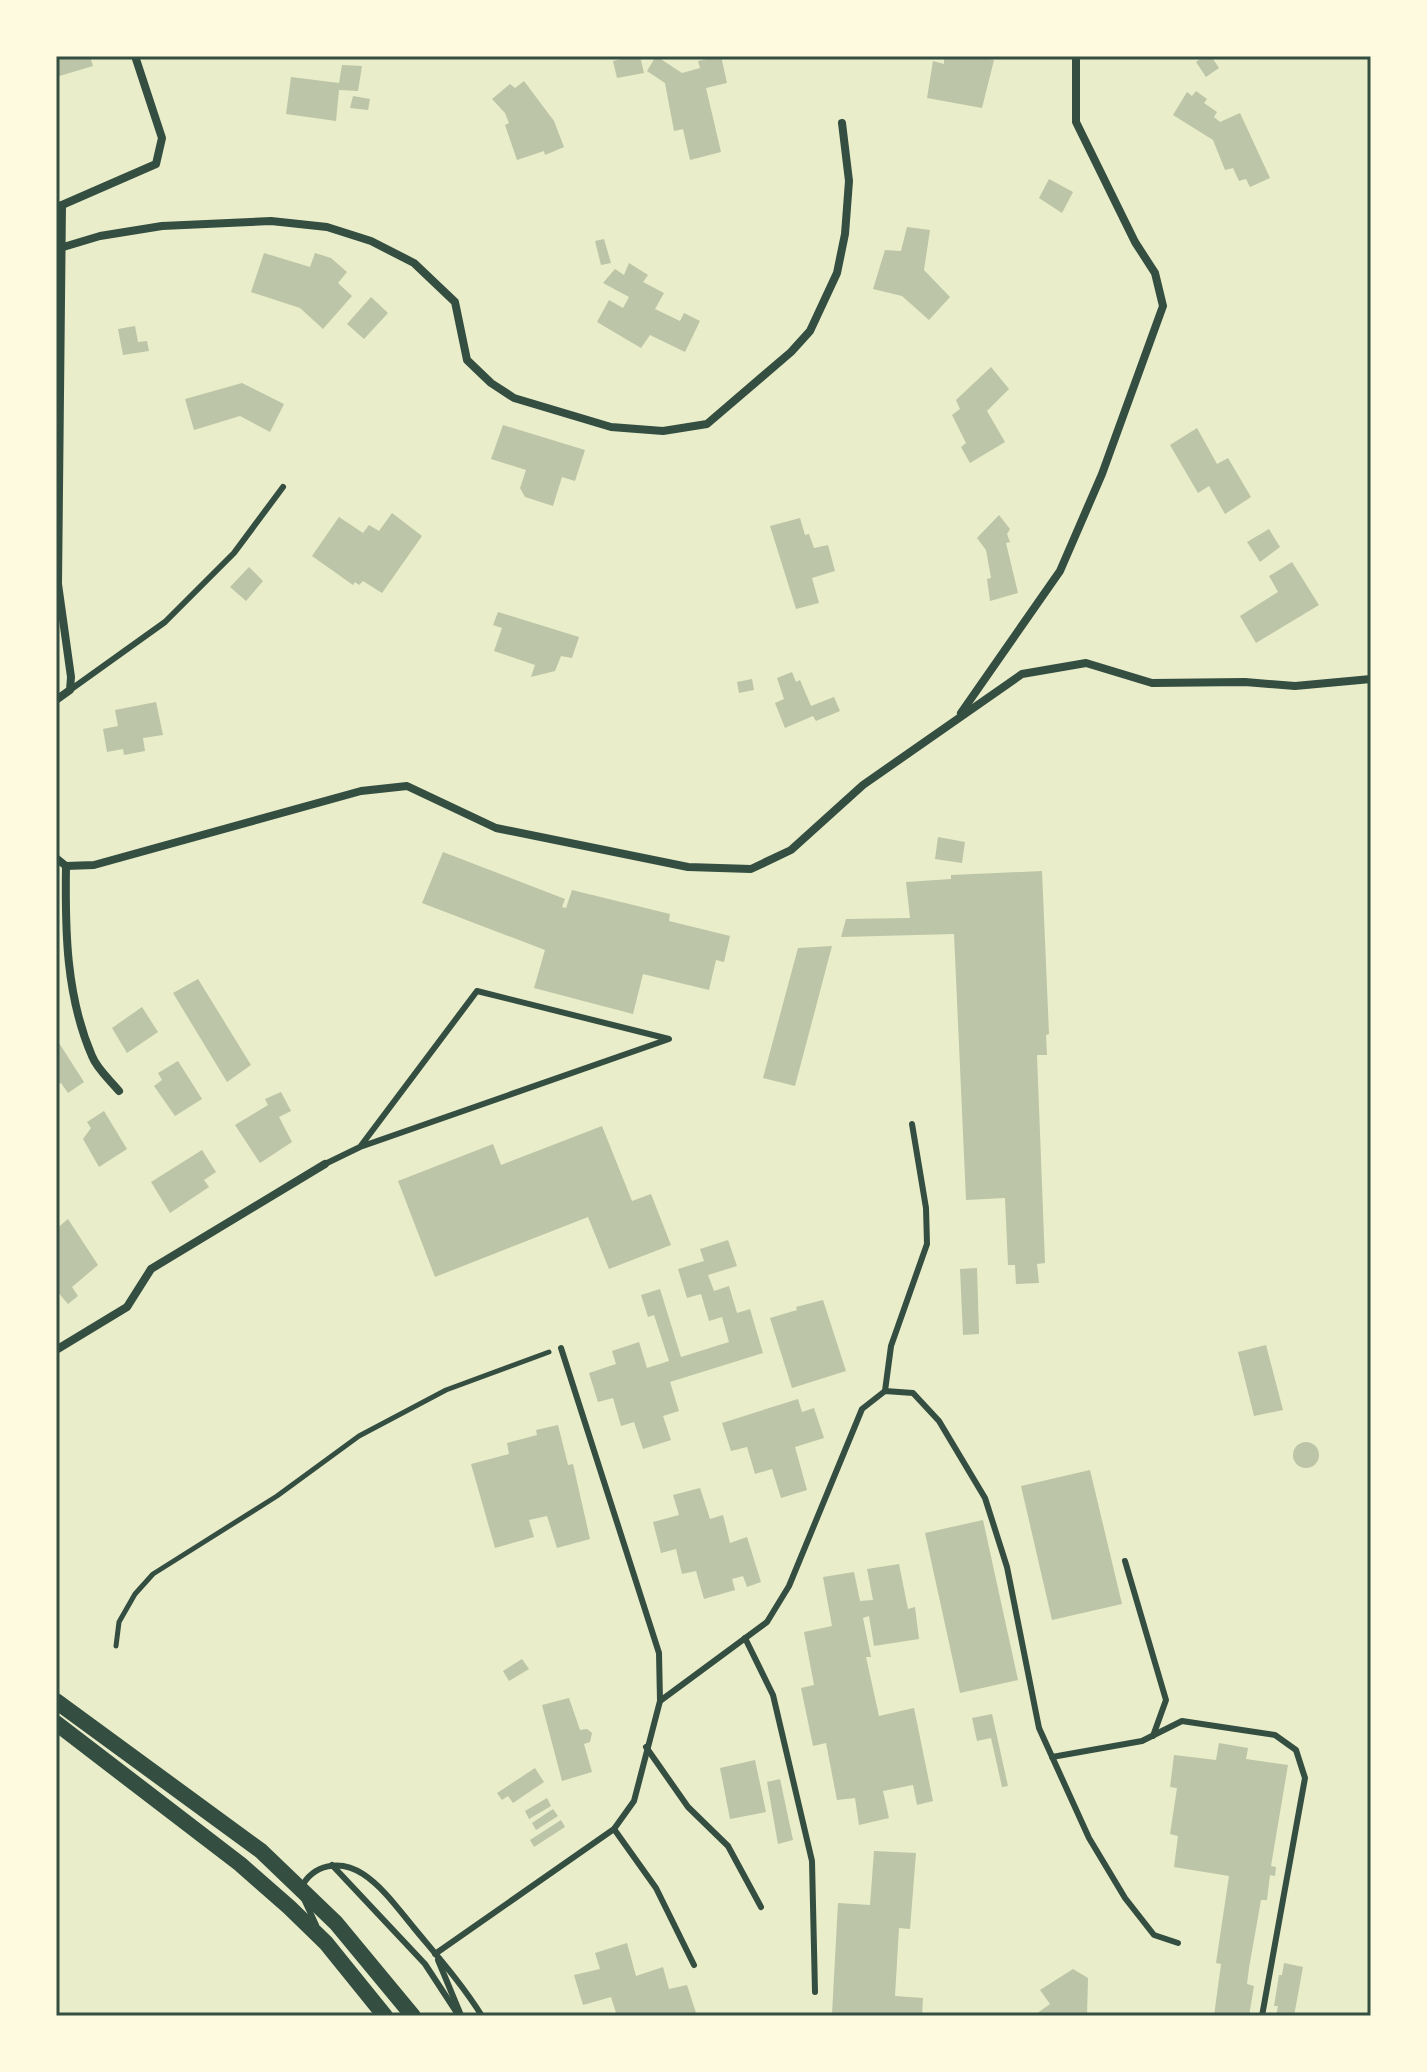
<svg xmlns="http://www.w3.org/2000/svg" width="1427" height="2072" font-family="'Space Grotesk',sans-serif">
  <rect width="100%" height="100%" fill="#e9edc9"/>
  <!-- building -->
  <g fill="#bcc5a7">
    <polygon points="56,56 90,56 93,66 56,77"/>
    <polygon points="634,56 640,56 644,73 617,78 613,61"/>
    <polygon points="656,56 682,73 700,68 698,61 721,56 727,83 706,88 721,152 690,160 683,129 674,131 665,83 647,71"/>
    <polygon points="944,56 975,56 994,60 982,108 927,98 933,61 944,64"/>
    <polygon points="1204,56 1211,56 1219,68 1206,77 1196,62"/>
    <polygon points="342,65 362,66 358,91 339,90 336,121 286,114 291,77 339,83"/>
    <polygon points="524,81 554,121 564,147 545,155 544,151 517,160 505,125 509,123 505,113 492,99 510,84 515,88"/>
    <polygon points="1196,91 1207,99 1204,103 1217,112 1214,117 1220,122 1240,113 1270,178 1250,187 1246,179 1239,181 1233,168 1225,170 1213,140 1173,115 1187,92 1192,96"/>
    <polygon points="353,96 370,99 368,110 350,108"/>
    <polygon points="1049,179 1073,192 1062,213 1039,198"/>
    <polygon points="907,227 930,230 924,270 950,297 929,320 902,296 873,289 885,250 901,251"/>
    <polygon points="604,239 611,263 601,265 595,241"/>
    <polygon points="264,253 310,267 315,253 331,258 347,272 338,283 352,296 323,329 300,308 251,292"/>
    <polygon points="629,263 648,275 643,282 664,293 655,309 680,321 684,313 700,321 685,352 650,335 641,348 597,322 609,300 623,308 629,297 603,283 615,269 624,275"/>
    <polygon points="371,297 388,313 364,339 347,324"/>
    <polygon points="135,326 138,342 147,341 149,351 123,355 118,329"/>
    <polygon points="991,367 1009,389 987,411 1005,442 970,463 961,447 966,443 952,415 960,409 956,400"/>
    <polygon points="242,383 284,404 270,432 240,416 194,430 185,399"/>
    <polygon points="503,425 585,450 575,481 562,477 553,506 525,497 520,488 526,470 491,459"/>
    <polygon points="1197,428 1217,464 1228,458 1251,497 1225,514 1209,486 1198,493 1170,445"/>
    <polygon points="392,513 422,536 382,593 363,581 359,585 355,582 353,585 312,556 339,517 363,533 369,525 379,531"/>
    <polygon points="999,515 1010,529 1007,534 1010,542 1006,543 1018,593 990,601 987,579 991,578 986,550 977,538"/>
    <polygon points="800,518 805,535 809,534 814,548 828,545 835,571 812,578 819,603 796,609 770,526"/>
    <polygon points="1269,529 1280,547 1260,562 1247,542"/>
    <polygon points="1292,562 1319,605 1256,643 1240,616 1278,592 1269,576"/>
    <polygon points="249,567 263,581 246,601 230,587"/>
    <polygon points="498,612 579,637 572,658 561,656 555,671 531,677 535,665 494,651 502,628 493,625"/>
    <polygon points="792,672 796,682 800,680 811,706 834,697 840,711 816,721 813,716 785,728 775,703 784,699 777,678"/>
    <polygon points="752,679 754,690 739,693 737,682"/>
    <polygon points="156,702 163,735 143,738 145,751 124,755 123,749 107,752 103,729 118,726 115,710"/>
    <polygon points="938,837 965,842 962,863 935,859"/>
    <polygon points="443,852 565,899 562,907 566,908 572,890 670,914 669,921 730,936 724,962 716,960 709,990 643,974 633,1014 534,988 545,950 422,903"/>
    <polygon points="1042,871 1049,1034 1046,1035 1047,1055 1037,1055 1045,1263 1037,1264 1039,1283 1016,1284 1015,1265 1008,1265 1005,1198 966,1200 954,934 841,937 846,919 910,918 906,882 951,879 951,875"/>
    <polygon points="832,946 795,1086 763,1078 798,948"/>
    <polygon points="198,979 251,1065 227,1082 173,993"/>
    <polygon points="142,1007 158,1032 127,1053 112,1028"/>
    <polygon points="59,1043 84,1082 68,1093 61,1083 56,1086 56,1045"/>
    <polygon points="178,1061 202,1099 175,1116 154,1086 162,1080 158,1073"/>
    <polygon points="281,1092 291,1111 279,1117 292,1142 260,1163 235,1125 268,1105 265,1099"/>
    <polygon points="104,1111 127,1149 99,1167 83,1139 91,1128 87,1122"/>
    <polygon points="602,1126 632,1201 651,1194 671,1245 609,1269 588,1217 435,1277 398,1181 493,1144 501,1165"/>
    <polygon points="202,1150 216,1172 204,1180 209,1187 170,1213 151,1182"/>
    <polygon points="68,1219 98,1265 72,1287 78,1296 68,1304 56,1290 56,1229"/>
    <polygon points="728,1240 737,1266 708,1275 714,1291 729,1286 737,1313 750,1309 763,1353 670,1382 679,1411 663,1416 671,1440 643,1449 634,1422 621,1426 613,1398 598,1402 589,1373 616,1364 612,1351 639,1342 647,1368 669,1361 654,1315 648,1317 641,1295 660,1289 681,1357 729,1342 722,1317 709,1321 701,1294 687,1298 678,1269 704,1261 700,1249"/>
    <polygon points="977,1268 979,1334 963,1335 960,1269"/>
    <polygon points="823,1300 846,1371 792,1388 770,1318 797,1310 796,1307"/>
    <polygon points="1266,1345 1283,1410 1254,1416 1238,1352"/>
    <polygon points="798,1399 802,1412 814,1408 824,1438 795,1447 807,1490 781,1498 772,1469 755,1474 747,1447 731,1451 722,1423"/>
    <polygon points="558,1425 568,1465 573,1464 590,1539 557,1548 547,1516 529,1520 534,1537 495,1548 471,1464 509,1454 507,1443 537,1435 536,1430"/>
    <circle cx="1306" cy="1455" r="13"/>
    <polygon points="1090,1470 1122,1604 1052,1620 1021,1486"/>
    <polygon points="700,1488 710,1519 723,1515 730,1543 747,1537 761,1582 747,1587 743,1576 732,1579 735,1590 704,1599 696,1571 682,1574 676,1549 661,1553 653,1522 679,1515 673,1495"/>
    <polygon points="983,1520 1018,1680 960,1693 925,1533"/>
    <polygon points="899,1564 908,1609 915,1607 919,1639 874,1646 869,1616 863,1618 871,1657 866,1657 879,1716 914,1708 933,1801 917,1805 913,1785 883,1791 889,1818 859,1825 855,1798 837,1800 826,1743 813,1746 801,1688 814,1685 804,1632 832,1626 823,1577 854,1572 860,1601 873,1600 867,1569"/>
    <polygon points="522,1659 529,1669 509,1681 503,1671"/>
    <polygon points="569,1698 580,1730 587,1729 592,1733 590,1742 584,1744 592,1772 562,1781 542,1705"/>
    <polygon points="992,1714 1008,1786 1002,1787 991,1738 977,1741 972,1718"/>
    <polygon points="1219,1743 1248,1748 1246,1759 1288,1765 1271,1866 1276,1867 1275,1876 1270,1875 1267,1900 1261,1900 1249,1968 1247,1984 1254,1986 1249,2016 1214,2016 1221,1964 1216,1963 1229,1876 1174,1867 1178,1836 1170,1834 1177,1788 1170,1787 1174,1755 1216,1760"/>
    <polygon points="755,1760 766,1812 730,1819 720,1768"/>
    <polygon points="535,1768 544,1782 513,1803 508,1796 502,1800 497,1793"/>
    <polygon points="780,1779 793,1840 778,1844 767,1782"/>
    <polygon points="547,1798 551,1806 529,1819 525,1811"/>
    <polygon points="553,1809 558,1816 536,1830 532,1823"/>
    <polygon points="561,1820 565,1827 534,1847 530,1840"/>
    <polygon points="874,1851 916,1853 910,1929 899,1928 895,1996 923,1998 922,2016 832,2014 838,1903 870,1905"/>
    <polygon points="627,1943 636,1976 663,1967 669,1989 687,1985 697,2016 617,2016 611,1997 583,2005 574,1975 600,1969 595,1953"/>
    <polygon points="1284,1963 1303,1967 1294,2016 1276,2016 1278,2006 1274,2006 1279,1975 1282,1975"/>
    <polygon points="1073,1969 1088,1978 1087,2016 1038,2016 1036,2014 1050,2004 1040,1990"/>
  </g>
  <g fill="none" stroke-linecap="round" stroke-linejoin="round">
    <!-- path -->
    <polyline stroke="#344e41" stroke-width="5" points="116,1646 119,1622 135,1594 153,1574 277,1496 359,1436 446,1390 549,1352"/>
    <!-- service -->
    <g stroke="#344e41" stroke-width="6">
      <polyline points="70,690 165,622 234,553 283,487"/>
      <polyline points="325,1164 360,1147 669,1039 477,991 360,1147"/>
      <polyline points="561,1348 659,1653 660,1701"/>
      <polyline points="885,1391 891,1346 927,1244 926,1208 912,1124"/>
      <polyline points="1125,1561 1166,1700 1153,1736"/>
      <polyline points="745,1638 773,1695 812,1861 815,1992"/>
      <polyline points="646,1747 688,1807 728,1846 761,1907"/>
      <polyline points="1052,1757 1142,1741 1182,1721 1275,1735 1296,1750 1305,1778 1262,2016"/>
      <polyline points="614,1829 656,1888 694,1965"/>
      <polyline points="332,1865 425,1964 459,2016"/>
      <path d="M301,1888C313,1864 340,1859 363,1874C383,1887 399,1910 414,1928C438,1957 462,1984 482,2016"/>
      <polyline points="304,1899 316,1925"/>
      <polyline points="435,1954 614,1829 634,1801 660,1701 767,1622 789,1586 862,1409 885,1391 913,1393 939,1421 985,1498 1007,1567 1039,1728 1089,1838 1125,1898 1154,1935 1178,1943"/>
      <polyline points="438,1960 460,2013"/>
    </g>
    <!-- minor -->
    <g stroke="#344e41" stroke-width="8">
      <polyline points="62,205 156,164 162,138 135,56"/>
      <polyline points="60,248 100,236 162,226 271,221 327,227 371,241 414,263 455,302 467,360 491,383 514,398 611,427 663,431 707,424 791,352 810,331 837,273 845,234 849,181 842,123"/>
      <polyline points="56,700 70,690 71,677 58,584 62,205"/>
      <polyline points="961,713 1060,571 1102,474 1163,306 1155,273 1135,242 1076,122 1076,56"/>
      <polyline points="56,858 66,866 94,865 361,791 407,786 496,828 688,867 751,869 791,850 863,785 1022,674 1086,663 1152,683 1245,682 1295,686 1371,679"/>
      <path d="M66,866C65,930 66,996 92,1056C97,1069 110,1080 119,1091"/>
      <polyline points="56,1350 127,1307 151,1269 325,1164"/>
    </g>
    <!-- secondary -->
    <g stroke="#344e41" stroke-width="16">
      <polyline points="56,1701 261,1851 336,1923 413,2016"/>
      <polyline points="56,1723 240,1864 289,1907 326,1943 385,2016"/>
    </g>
  </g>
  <!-- border -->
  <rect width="1427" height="2072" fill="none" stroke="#fefae0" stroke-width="116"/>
  <rect x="58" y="58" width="1311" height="1956" fill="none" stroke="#344e41" stroke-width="3"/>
</svg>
